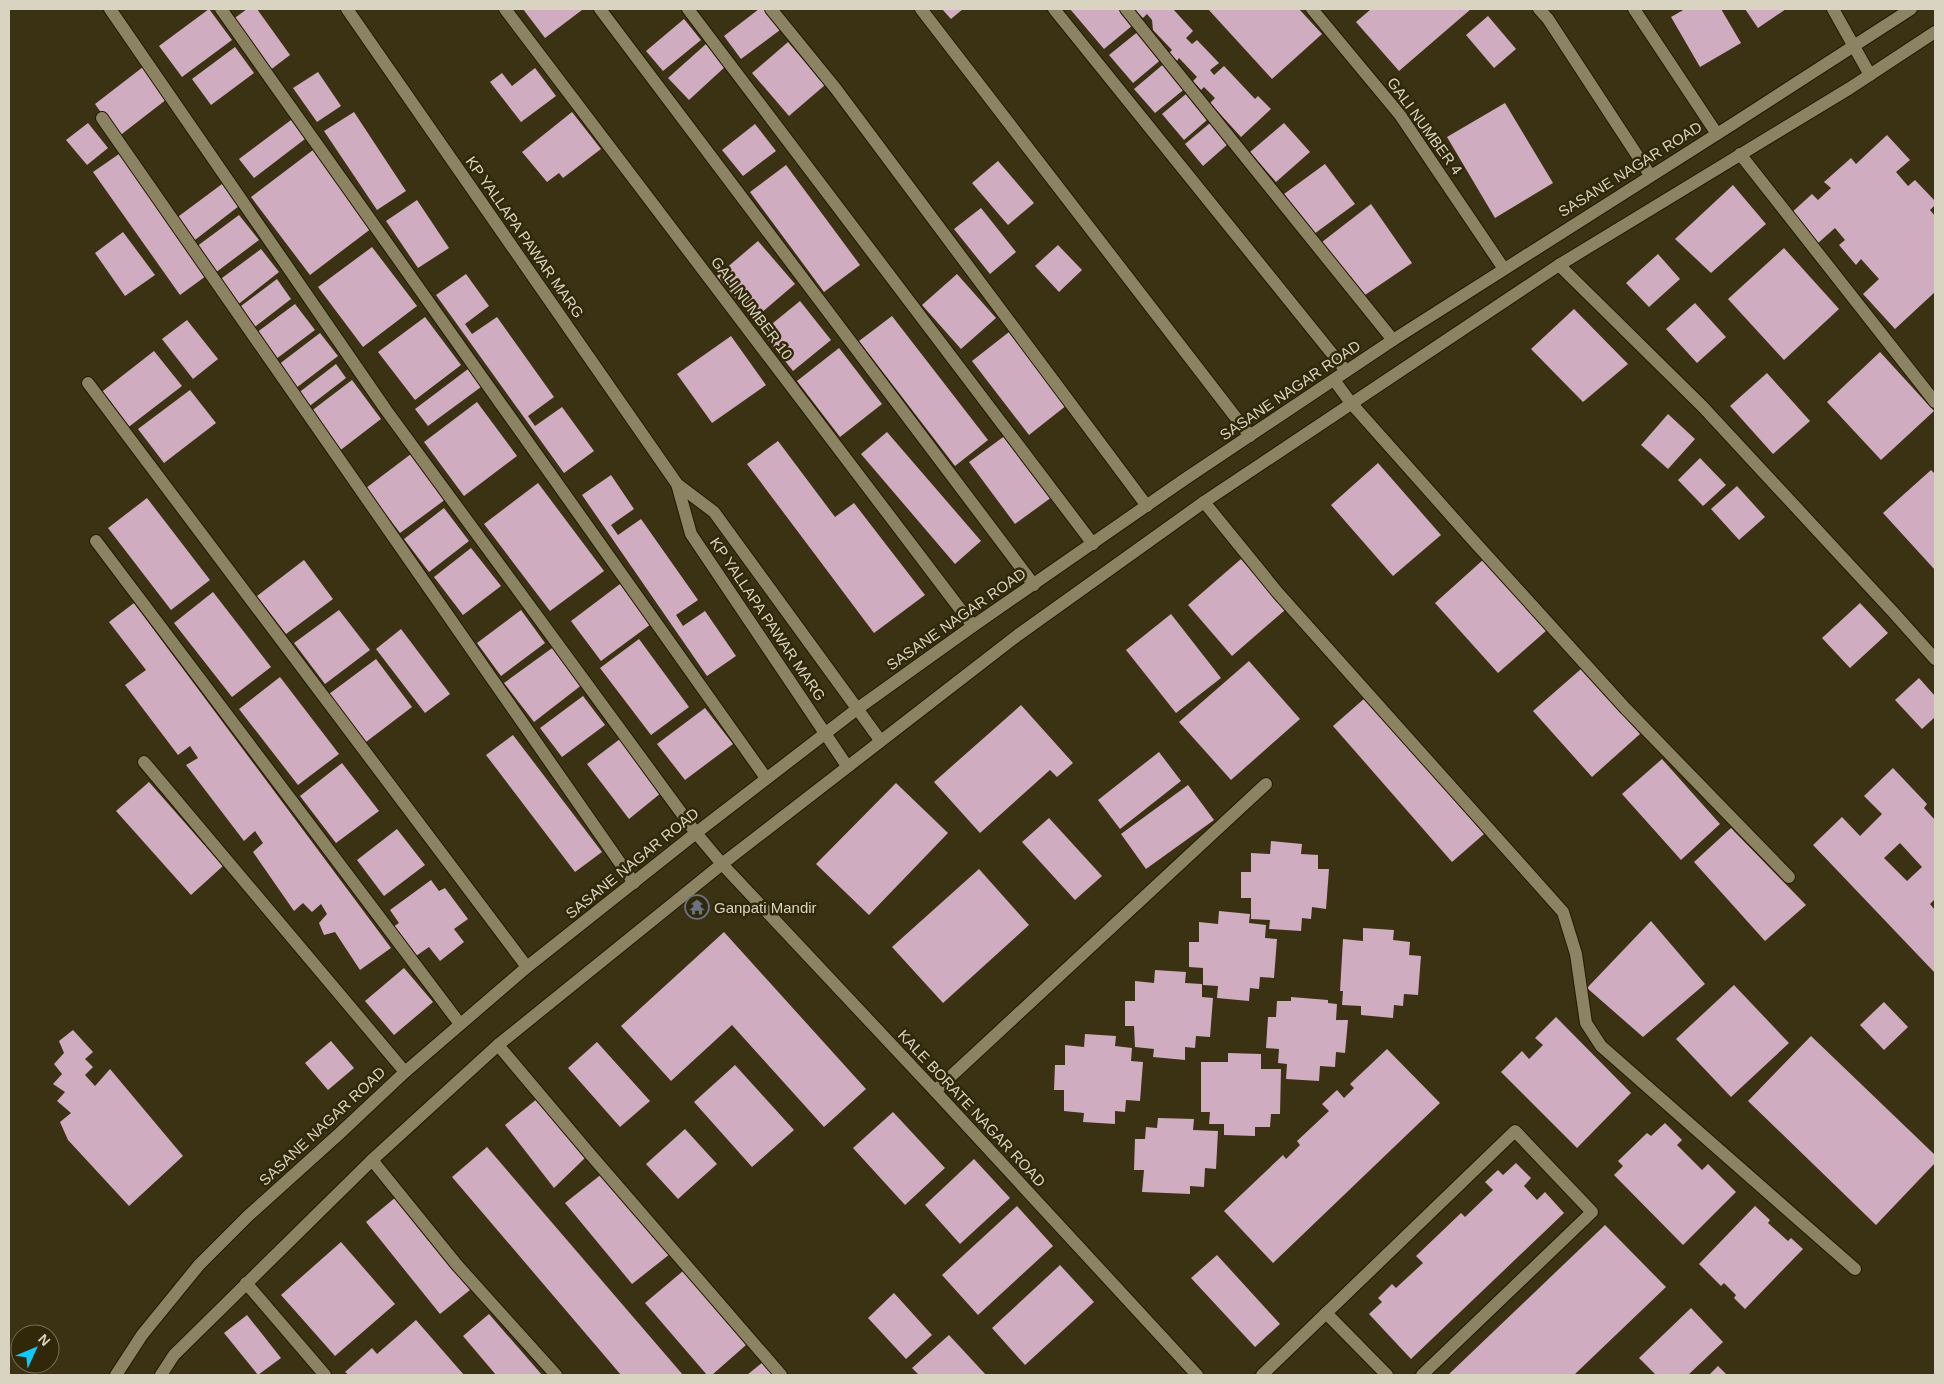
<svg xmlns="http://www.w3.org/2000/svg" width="1944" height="1384" font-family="Helvetica,sans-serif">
  <rect width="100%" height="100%" fill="#3a3213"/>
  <!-- building -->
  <g fill="#cfacbf" fill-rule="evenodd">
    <polygon points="209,9 232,40 182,77 159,46"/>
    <polygon points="247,9 257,9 290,55 269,71 232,20"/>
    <polygon points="523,9 581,9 582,10 545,38"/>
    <polygon points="759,9 764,9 780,30 741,59 724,36"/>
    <polygon points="942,9 963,9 951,19"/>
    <polygon points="1070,9 1119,9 1133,25 1104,49"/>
    <polygon points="1134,9 1173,9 1193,31 1186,38 1192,44 1197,40 1219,63 1210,70 1214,75 1224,66 1255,99 1258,96 1271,109 1241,137 1210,103 1215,98 1204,87 1201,90 1193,81 1197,77 1179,58 1177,61 1169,53 1172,50 1153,30 1152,20 1147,14 1143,18"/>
    <polygon points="1208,9 1299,9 1322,34 1272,79"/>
    <polygon points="1371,9 1471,9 1399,71 1356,22"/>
    <polygon points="1685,9 1721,9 1741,43 1700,67 1671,17"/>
    <polygon points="1745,9 1786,9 1758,28"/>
    <polygon points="1488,16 1516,49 1494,68 1466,35"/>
    <polygon points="684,19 701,40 663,71 646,51"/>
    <polygon points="1140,30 1163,58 1133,83 1109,55"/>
    <polygon points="788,42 825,85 789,116 752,73"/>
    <polygon points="706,44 726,66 689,100 668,78"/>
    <polygon points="235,47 254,73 211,105 192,79"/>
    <polygon points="1166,62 1187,87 1155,113 1134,89"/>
    <polygon points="143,67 167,99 118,137 95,104"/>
    <polygon points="535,68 556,96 521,122 490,82 502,73 512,86"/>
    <polygon points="318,72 341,106 317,122 293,88"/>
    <polygon points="1186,94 1207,120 1184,140 1162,114"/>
    <polygon points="1505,103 1553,183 1495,218 1447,137"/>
    <polygon points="354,112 406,191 377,210 324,131"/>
    <polygon points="572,112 601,149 563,178 559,173 547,182 522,152"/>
    <polygon points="291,120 305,139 254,178 239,159"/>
    <polygon points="88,123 108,148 87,165 66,140"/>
    <polygon points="1210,123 1228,144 1203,166 1185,144"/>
    <polygon points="1284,123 1310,152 1276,182 1250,152"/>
    <polygon points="755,124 776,151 743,176 722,150"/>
    <polygon points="1887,135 1910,160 1896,172 1908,186 1915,180 1935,201 1935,205 1930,210 1935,216 1935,292 1895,329 1863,294 1879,279 1861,259 1856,265 1839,245 1845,240 1835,228 1817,244 1790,214 1812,194 1818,200 1831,188 1824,182 1851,158 1856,164"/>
    <polygon points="313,150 372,228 310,275 251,197"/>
    <polygon points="119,154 206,276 180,295 93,172"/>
    <polygon points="998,161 1034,203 1008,225 972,183"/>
    <polygon points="1325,164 1355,204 1314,234 1284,194"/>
    <polygon points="786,165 860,265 824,292 750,192"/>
    <polygon points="222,184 239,206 191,243 175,219"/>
    <polygon points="1733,185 1766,224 1711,273 1675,239"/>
    <polygon points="417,200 449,248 418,268 386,221"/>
    <polygon points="1371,204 1412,263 1365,295 1322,242"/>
    <polygon points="981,208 1016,252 990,274 954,229"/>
    <polygon points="239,215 259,240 215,273 196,247"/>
    <polygon points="123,232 155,275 125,296 95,253"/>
    <polygon points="758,241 795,284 754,319 717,276"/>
    <polygon points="1058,245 1082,270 1059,292 1035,266"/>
    <polygon points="372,247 417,306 363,347 318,287"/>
    <polygon points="1784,248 1839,309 1784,360 1728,299"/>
    <polygon points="261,249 279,272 236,306 218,281"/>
    <polygon points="1658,254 1680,279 1649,307 1626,283"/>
    <polygon points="466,274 489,306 465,324 472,334 497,317 554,397 528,416 535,426 562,407 594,451 564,473 436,295"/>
    <polygon points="957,274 996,318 961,349 922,305"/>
    <polygon points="277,279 291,299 252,329 237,309"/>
    <polygon points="800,301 831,340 793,371 762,332"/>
    <polygon points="1695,303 1726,337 1697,363 1666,329"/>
    <polygon points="295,304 315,330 276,359 256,333"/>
    <polygon points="1574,309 1628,364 1583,402 1531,349"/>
    <polygon points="892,316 988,440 955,466 859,341"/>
    <polygon points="425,317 461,365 415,400 378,352"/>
    <polygon points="187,320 218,359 193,379 162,339"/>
    <polygon points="1009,332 1067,405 1029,435 972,361"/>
    <polygon points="320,333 338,356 296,388 278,365"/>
    <polygon points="731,336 766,385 712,423 677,374"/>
    <polygon points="839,348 882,404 840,437 797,381"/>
    <polygon points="154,351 182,386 126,429 99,394"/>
    <polygon points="1880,352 1934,411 1881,460 1827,402"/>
    <polygon points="336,364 346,378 307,408 297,394"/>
    <polygon points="468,369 481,387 428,426 415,409"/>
    <polygon points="1767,373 1810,421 1773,454 1730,406"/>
    <polygon points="352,380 381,419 338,452 310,412"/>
    <polygon points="190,390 216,423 164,463 138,429"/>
    <polygon points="477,402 517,456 464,496 424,442"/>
    <polygon points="1668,414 1695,439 1668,469 1641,445"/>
    <polygon points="887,432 981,541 955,564 861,454"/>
    <polygon points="1006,435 1052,497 1015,524 969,462"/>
    <polygon points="778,441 835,517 854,503 925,595 874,633 747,464"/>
    <polygon points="411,454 446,499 400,533 366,488"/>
    <polygon points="1700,458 1726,485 1703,506 1678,480"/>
    <polygon points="1378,463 1441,535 1393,576 1331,505"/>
    <polygon points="1931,470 1935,474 1935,570 1883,513"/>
    <polygon points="611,475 634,509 611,525 618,535 641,519 698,600 676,615 683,626 705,611 736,656 707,676 582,495"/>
    <polygon points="538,483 604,571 550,611 484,524"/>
    <polygon points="1737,486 1765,517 1739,540 1711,509"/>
    <polygon points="147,498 210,580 171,610 108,528"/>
    <polygon points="444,508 469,541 429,572 404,539"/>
    <polygon points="471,548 501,586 463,615 434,577"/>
    <polygon points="1241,559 1285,610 1232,656 1188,605"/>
    <polygon points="1484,559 1547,630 1498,673 1435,603"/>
    <polygon points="304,560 333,599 286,634 257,596"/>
    <polygon points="620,584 651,624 601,661 571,621"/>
    <polygon points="213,592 271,667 232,697 174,623"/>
    <polygon points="134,603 391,948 360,970 335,932 324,935 319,923 327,914 321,904 312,912 303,903 294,911 253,852 263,843 255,831 244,841 186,765 198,758 190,746 178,755 125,685 146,670 109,622"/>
    <polygon points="1860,603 1888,633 1850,668 1822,638"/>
    <polygon points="339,610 370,650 325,684 294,643"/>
    <polygon points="521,610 545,643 501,676 477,643"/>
    <polygon points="1171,614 1221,678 1176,713 1126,650"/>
    <polygon points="401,629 450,694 425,713 376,649"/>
    <polygon points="639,639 689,707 651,735 600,668"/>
    <polygon points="555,646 583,684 534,722 504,683"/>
    <polygon points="376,659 412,707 362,745 325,697"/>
    <polygon points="1249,661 1300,719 1231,780 1179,722"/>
    <polygon points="1581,669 1640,734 1592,777 1533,711"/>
    <polygon points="280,677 339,754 298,785 239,709"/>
    <polygon points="1919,678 1935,696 1935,717 1922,729 1895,700"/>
    <polygon points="583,696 605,725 562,757 540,728"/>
    <polygon points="1365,698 1484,834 1452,862 1333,726"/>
    <polygon points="1021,705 1073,763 1057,777 1050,770 980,833 934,782"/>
    <polygon points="705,708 733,744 685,780 657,744"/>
    <polygon points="513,735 602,852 575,872 486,755"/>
    <polygon points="624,736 661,793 629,819 587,764"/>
    <polygon points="1159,752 1181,781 1120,829 1098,800"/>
    <polygon points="1662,759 1720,824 1681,860 1622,794"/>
    <polygon points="342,763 379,811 336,843 300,796"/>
    <path d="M1893,768L1927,804L1924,808L1935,820V899L1930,904L1935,910V973L1813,845L1842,817L1860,836L1882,814L1864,796ZM1900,843L1922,867L1907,881L1884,858Z"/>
    <polygon points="149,782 223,866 191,895 116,811"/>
    <polygon points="896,783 948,833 869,915 816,864"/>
    <polygon points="1188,785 1214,820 1146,869 1121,834"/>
    <polygon points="1049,818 1102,876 1075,900 1022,842"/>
    <polygon points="1731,828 1806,905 1765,941 1694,862"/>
    <polygon points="397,829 425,865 384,896 357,860"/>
    <polygon points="1271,841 1302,844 1301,854 1318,855 1318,869 1329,869 1326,909 1312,907 1311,919 1302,918 1301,931 1269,929 1270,920 1251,919 1251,898 1241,898 1241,872 1251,872 1251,853 1270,854"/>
    <polygon points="979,869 1029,925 943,1003 892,947"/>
    <polygon points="431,880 439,891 445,888 468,919 454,929 464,942 440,961 429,947 416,956 393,927 399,923 390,910"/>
    <polygon points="1219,911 1250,914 1249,923 1266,925 1265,938 1277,939 1274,978 1260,977 1259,989 1250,988 1249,1001 1217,998 1218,986 1203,985 1203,968 1189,967 1189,942 1199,942 1199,922 1218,924"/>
    <polygon points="1651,921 1705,984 1643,1037 1587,988"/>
    <polygon points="1363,928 1394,930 1393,940 1410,942 1409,955 1421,956 1418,995 1404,994 1403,1006 1394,1005 1393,1018 1361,1015 1361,1006 1342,1005 1343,991 1340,991 1343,939 1363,941"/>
    <polygon points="724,932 866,1089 824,1127 732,1025 671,1081 621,1026"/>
    <polygon points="404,968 433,1002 394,1035 365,1001"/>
    <polygon points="1155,970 1186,972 1185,983 1202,984 1202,997 1213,998 1210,1037 1196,1036 1195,1048 1185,1047 1185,1060 1153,1057 1154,1049 1135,1047 1134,1026 1125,1026 1125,1001 1135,1001 1135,981 1154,983"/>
    <polygon points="1734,985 1789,1043 1731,1097 1676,1039"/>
    <polygon points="1291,997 1328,1000 1328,1003 1337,1004 1336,1020 1348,1020 1345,1053 1336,1052 1335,1067 1320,1066 1319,1081 1286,1079 1287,1064 1278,1063 1279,1049 1266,1048 1268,1017 1276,1017 1277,1001 1291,1001"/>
    <polygon points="1884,1002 1908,1027 1884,1050 1860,1025"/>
    <polygon points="1556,1017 1631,1093 1577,1148 1501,1072 1522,1051 1529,1059 1543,1045 1535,1038"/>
    <polygon points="73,1030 93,1052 85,1059 93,1067 85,1075 95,1086 110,1069 183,1156 129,1206 68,1140 60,1122 71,1113 57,1101 65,1092 53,1084 62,1074 54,1064 64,1053 59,1041"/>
    <polygon points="1085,1034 1116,1036 1115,1046 1132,1048 1131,1061 1143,1062 1140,1101 1126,1100 1125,1112 1115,1111 1115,1124 1083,1122 1084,1113 1064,1111 1064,1090 1054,1090 1055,1065 1065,1065 1065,1045 1084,1047"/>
    <polygon points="1811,1036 1935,1155 1935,1163 1876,1225 1748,1101"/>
    <polygon points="331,1041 354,1068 328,1090 305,1063"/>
    <polygon points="597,1042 650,1101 620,1127 568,1068"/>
    <polygon points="1387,1049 1440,1103 1273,1263 1224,1211 1283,1155 1286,1159 1300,1145 1297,1141 1329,1111 1322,1104 1337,1090 1344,1098 1354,1088 1350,1084"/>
    <polygon points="1228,1053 1261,1054 1261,1069 1281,1069 1280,1114 1271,1114 1270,1127 1255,1127 1255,1136 1224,1135 1224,1124 1209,1124 1210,1112 1201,1112 1201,1062 1228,1062"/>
    <polygon points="735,1065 794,1130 752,1167 694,1102"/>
    <polygon points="537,1099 585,1158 554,1188 505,1125"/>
    <polygon points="893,1112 945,1168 905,1205 853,1148"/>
    <polygon points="1158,1118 1194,1119 1193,1130 1218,1131 1216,1169 1205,1168 1204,1187 1190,1186 1190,1194 1142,1192 1144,1170 1134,1170 1135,1139 1145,1139 1146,1127 1157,1128"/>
    <polygon points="1665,1123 1682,1140 1677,1145 1702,1170 1708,1164 1736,1192 1683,1245 1614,1175 1623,1166 1618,1161 1647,1133 1651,1136"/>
    <polygon points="685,1129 717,1164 678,1199 646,1164"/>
    <polygon points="487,1147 683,1375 621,1375 452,1177"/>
    <polygon points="974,1159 1010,1198 960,1244 925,1205"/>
    <polygon points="1516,1163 1531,1178 1524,1186 1537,1200 1545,1192 1564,1213 1411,1359 1369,1314 1382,1302 1378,1298 1392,1284 1396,1288 1423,1263 1416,1256 1461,1213 1465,1217 1493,1190 1485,1182 1498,1170 1503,1175"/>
    <polygon points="603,1173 670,1254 632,1284 565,1203"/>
    <polygon points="396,1197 470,1290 440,1314 366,1222"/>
    <polygon points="1017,1206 1053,1246 978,1315 942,1275"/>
    <polygon points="1755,1206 1770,1220 1768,1223 1788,1241 1791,1238 1803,1249 1745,1309 1734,1298 1736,1295 1724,1283 1721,1286 1699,1264"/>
    <polygon points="1605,1225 1666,1287 1574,1375 1448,1375"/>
    <polygon points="341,1242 395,1304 335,1356 281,1295"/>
    <polygon points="1217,1255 1280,1324 1255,1347 1191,1278"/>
    <polygon points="1060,1265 1094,1302 1025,1365 992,1328"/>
    <polygon points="683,1271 746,1345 712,1375 707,1375 645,1303"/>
    <polygon points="894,1293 932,1335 906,1359 868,1318"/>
    <polygon points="1691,1308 1723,1342 1688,1375 1656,1375 1639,1358"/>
    <polygon points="489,1314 542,1375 496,1375 463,1336"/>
    <polygon points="247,1315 281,1358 258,1375 224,1333"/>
    <polygon points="416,1320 464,1375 349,1375 345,1372 372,1348 377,1354"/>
    <polygon points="949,1335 986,1375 919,1375 912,1368"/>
    <polygon points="763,1362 774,1375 747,1375"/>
    <polygon points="1718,1366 1727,1375 1709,1375"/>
  </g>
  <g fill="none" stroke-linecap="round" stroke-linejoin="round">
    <!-- minor casing -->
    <g stroke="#211900" stroke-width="14">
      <g id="minor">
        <polyline points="110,9 386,410 696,833 722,864"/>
        <polyline points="221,9 766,778"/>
        <polyline points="505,9 973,626"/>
        <polyline points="600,9 1034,585"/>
        <polyline points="688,9 1093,544"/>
        <polyline points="771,9 836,89 1147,506"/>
        <polyline points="921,9 1250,436"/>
        <polyline points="1054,9 1346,371"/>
        <polyline points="1126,9 1393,340"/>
        <polyline points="1312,9 1400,115 1504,269"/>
        <polyline points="1539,9 1548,19 1650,175"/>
        <polyline points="1634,9 1717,134"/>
        <polyline points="1833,9 1870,75"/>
        <polyline points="102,118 634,883"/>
        <polyline points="1740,154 1935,402"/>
        <polyline points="1559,265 1703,407 1893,612 1935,659"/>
        <polyline points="1334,380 1351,403 1471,538 1626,709 1789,877"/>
        <polyline points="88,383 527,967"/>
        <polyline points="1204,502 1278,593 1563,912 1576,954 1586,1023 1601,1046 1855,1269"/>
        <polyline points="96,541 460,1024"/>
        <polyline points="144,762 405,1072"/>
        <polyline points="498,1045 590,1154 781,1375"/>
        <polyline points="935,1091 1266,784"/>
        <polyline points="372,1160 457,1265 556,1375"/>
        <polyline points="246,1283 325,1375"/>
        <polyline points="1326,1313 1387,1375"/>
        <polyline points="1262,1375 1515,1131 1592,1212 1422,1375"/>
      </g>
    </g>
    <!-- tertiary casing -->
    <g stroke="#211900" stroke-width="14">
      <g id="tertiary">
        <polyline points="347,9 677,484 691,534 847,766"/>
        <polyline points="677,484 714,512 880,740"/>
        <polyline points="722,864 935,1091 1197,1375"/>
        <polyline points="116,1375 142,1335 199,1265 248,1216 339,1134 405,1072 527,967 696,833 857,709 973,626 1185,479 1393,340 1736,122 1911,9"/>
        <polyline points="161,1375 174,1355 372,1160 498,1045 722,864 1018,635 1204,502 1559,265 1850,88 1935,32"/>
      </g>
    </g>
    <!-- minor -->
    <use href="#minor" stroke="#8c8362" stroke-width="12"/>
    <!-- tertiary -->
    <use href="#tertiary" stroke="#8c8362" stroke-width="12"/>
  </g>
  <!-- icons -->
  <defs>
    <g id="temple-ring" transform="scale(1.25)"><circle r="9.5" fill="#302808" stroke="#6b7280" stroke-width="1.5"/><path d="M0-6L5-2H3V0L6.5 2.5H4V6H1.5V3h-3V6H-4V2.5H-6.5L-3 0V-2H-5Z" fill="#6b7280"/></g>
  </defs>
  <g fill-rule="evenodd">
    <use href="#temple-ring" x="697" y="907"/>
  </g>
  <g text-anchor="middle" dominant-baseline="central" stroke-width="5" stroke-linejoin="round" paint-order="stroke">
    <!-- street labels -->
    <g font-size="15" fill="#d9d4c2" stroke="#302808">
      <text transform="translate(1425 126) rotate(54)">GALI NUMBER 4</text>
      <text transform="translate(1630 169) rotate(-32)">SASANE NAGAR ROAD</text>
      <text transform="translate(525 237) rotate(55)">KP YALLAPA PAWAR MARG</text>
      <text transform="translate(752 308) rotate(53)">GALI NUMBER 10</text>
      <text transform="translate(1290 390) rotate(-34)">SASANE NAGAR ROAD</text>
      <text transform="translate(768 619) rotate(56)">KP YALLAPA PAWAR MARG</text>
      <text transform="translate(956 619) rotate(-35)">SASANE NAGAR ROAD</text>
      <text transform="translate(632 863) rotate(-39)">SASANE NAGAR ROAD</text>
      <text transform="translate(972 1108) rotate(47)">KALE BORATE NAGAR ROAD</text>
      <text transform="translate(322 1126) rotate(-43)">SASANE NAGAR ROAD</text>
    </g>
    <!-- poi labels -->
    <g font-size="15" fill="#d9d4c2" stroke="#302808" text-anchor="start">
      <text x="714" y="907">Ganpati Mandir</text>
    </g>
  </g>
  <!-- border -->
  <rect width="1944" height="1384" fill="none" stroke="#d9d4c2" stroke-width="20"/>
  <!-- north arrow -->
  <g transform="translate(35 1349) rotate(46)"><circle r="24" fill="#302808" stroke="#746d52"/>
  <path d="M0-4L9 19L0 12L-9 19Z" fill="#11cafa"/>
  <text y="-8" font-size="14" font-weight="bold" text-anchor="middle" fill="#d9d4c2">N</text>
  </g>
</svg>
